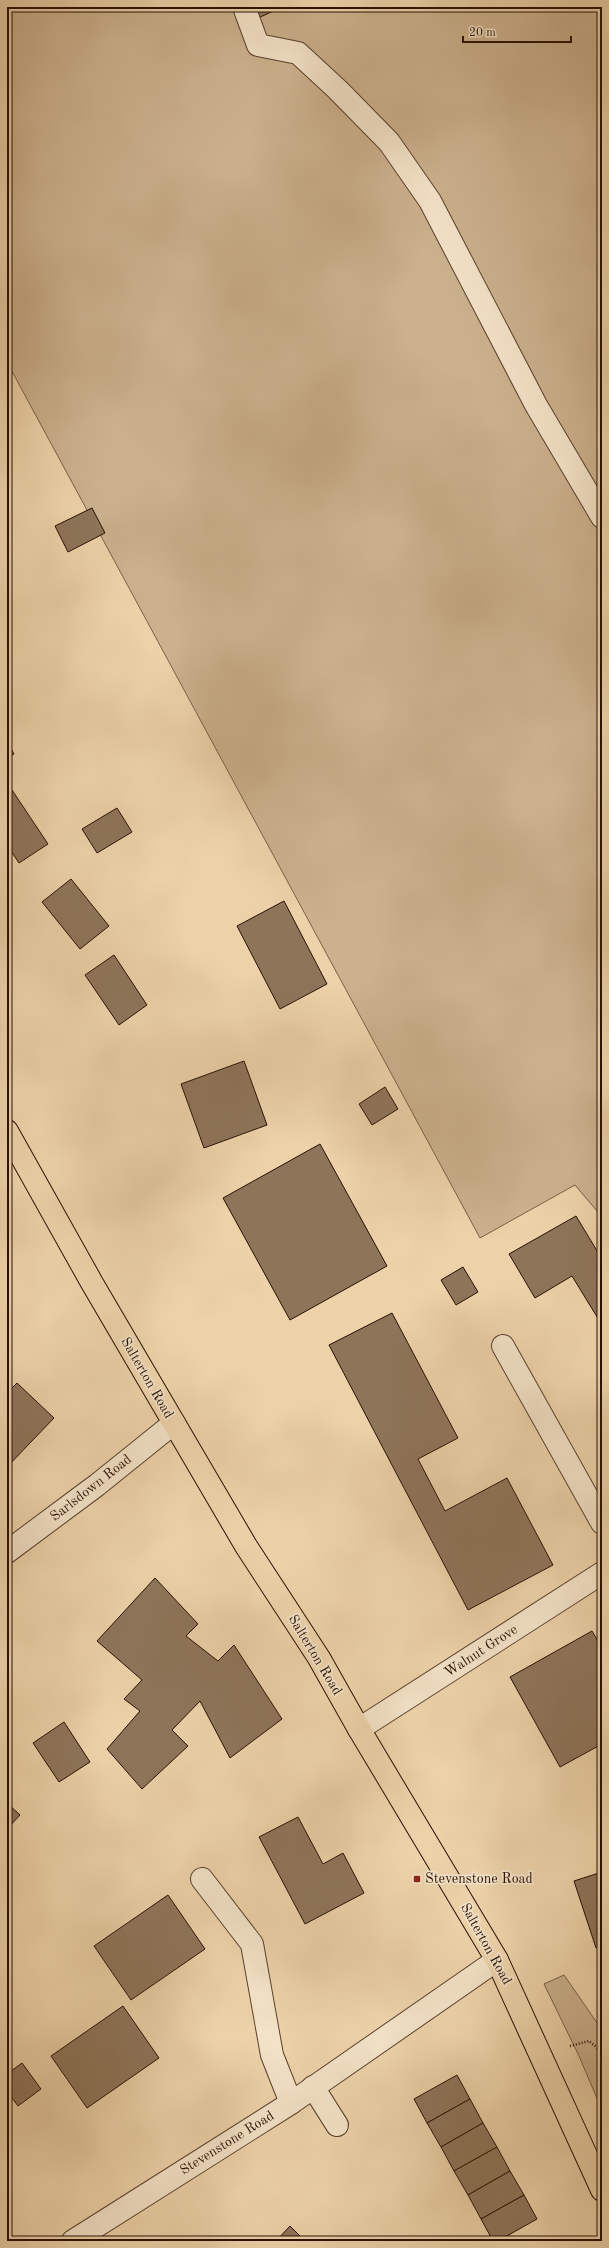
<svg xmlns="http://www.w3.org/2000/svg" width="609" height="2248" font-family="'Old Standard TT',serif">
  <rect width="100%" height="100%" fill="#edd2a9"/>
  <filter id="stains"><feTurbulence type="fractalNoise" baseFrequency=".005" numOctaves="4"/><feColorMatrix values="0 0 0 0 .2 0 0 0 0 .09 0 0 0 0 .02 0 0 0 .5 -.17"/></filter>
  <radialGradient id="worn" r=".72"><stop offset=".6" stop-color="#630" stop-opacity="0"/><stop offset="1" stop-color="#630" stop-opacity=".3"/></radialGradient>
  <!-- green -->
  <g fill="#cbb18d" stroke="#796048">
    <polygon points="22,7 602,7 602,1217 575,1185 480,1238 7,362 7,14"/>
    <polygon points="564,1975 602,2030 602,2110 579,2056 544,1984"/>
  </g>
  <!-- building -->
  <g fill="#8e755a" stroke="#271004">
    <polygon points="250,7 282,7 256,19"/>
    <polygon points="92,508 105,533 68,552 55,526"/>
    <polygon points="7,742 14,754 7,758"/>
    <polygon points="12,790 48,844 19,863 7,845 7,794"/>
    <polygon points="117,808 132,832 97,853 82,829"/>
    <polygon points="71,879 109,926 80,949 42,902"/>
    <polygon points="284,901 327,984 280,1009 237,926"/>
    <polygon points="114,955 147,1005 119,1025 85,975"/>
    <polygon points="244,1061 267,1125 204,1148 181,1084"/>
    <polygon points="385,1087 398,1109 372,1125 359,1104"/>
    <polygon points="320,1144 387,1266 290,1320 223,1198"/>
    <polygon points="576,1216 602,1259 602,1325 572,1276 535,1298 509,1254"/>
    <polygon points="463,1267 478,1292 456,1305 441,1280"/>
    <polygon points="392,1313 458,1438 418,1459 445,1511 507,1478 553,1565 468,1610 329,1345"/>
    <polygon points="17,1383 54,1418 7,1467 7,1393"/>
    <polygon points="155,1578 198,1624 186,1636 218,1661 234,1645 282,1719 230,1758 200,1701 172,1730 188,1746 142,1789 107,1749 140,1711 124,1699 142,1680 97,1641"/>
    <polygon points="592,1631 602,1648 602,1744 560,1767 510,1677"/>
    <polygon points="64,1722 90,1762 59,1782 33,1743"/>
    <polygon points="7,1803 20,1815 7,1829"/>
    <polygon points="298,1817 323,1864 343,1853 364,1893 305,1924 259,1837"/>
    <polygon points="602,1872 602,1947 596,1948 574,1881"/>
    <polygon points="168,1895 205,1949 131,2000 94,1946"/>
    <polygon points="123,2006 159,2058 87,2108 51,2056"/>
    <polygon points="22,2063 41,2089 18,2106 7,2091 7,2074"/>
    <polygon points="457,2075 470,2099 427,2123 414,2099"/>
    <polygon points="470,2099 483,2123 441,2147 427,2123"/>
    <polygon points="483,2123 497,2147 454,2171 441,2147"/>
    <polygon points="497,2147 510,2171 468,2195 454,2171"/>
    <polygon points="510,2171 524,2195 481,2219 468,2195"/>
    <polygon points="524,2195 537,2219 498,2241 493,2241 481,2219"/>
    <polygon points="290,2226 305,2241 276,2241"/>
  </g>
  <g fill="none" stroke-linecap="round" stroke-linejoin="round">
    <!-- minor casing -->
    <g stroke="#58402d" stroke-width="24">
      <g id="minor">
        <polyline points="244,7 258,45 298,53 338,90 389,142 430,201 536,405 602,517"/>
        <polyline points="503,1346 602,1523"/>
        <polyline points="7,1552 97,1485 174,1423"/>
        <polyline points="359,1729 602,1573"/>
        <polyline points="202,1879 252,1944 272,2055 291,2103"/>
        <polyline points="313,2087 337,2125"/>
        <polyline points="73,2241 291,2103 497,1960"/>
      </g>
    </g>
    <!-- major casing -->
    <g stroke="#271004" stroke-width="24">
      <polyline id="major" points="7,1131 92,1283 246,1546 319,1658 359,1729 497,1960 602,2190"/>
    </g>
    <!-- path -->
    <polyline stroke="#271004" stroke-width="2.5" stroke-dasharray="1 2" stroke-linecap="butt" points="570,2046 589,2041 602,2052"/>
    <!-- minor -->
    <use href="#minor" stroke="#f3e2c7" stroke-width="22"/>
    <!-- major -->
    <use href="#major" stroke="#edd2a9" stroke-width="22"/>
  </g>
  <!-- markers -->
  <rect fill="#8f2418" stroke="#f3e2c7" stroke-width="1.5" x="413" y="1875" width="8" height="8" rx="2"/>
  <g text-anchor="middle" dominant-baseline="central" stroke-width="3.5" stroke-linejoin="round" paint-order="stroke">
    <!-- street labels -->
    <g font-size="14" fill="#271004" stroke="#f3e2c7">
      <text transform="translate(147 1378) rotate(60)">Salterton Road</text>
      <text transform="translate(91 1488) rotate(-38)">Sarlsdown Road</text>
      <text transform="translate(481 1651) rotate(-33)">Walnut Grove</text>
      <text transform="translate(315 1655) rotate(59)">Salterton Road</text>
      <text transform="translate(486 1944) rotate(61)">Salterton Road</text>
      <text transform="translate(227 2143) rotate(-32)">Stevenstone Road</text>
    </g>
    <!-- poi labels -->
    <g font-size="14" fill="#271004" stroke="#f3e2c7" text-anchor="start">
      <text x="425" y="1879">Stevenstone Road</text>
    </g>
  </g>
  <!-- margin -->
  <rect width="609" height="2248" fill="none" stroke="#edd2a9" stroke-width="24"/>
  <rect x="8" y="8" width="593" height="2232" fill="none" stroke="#271004" stroke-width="2"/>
  <rect x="12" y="12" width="585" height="2224" fill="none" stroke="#271004"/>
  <!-- scale -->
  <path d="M463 36v6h108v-6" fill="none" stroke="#271004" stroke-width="2"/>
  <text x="469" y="36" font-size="12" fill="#271004" stroke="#f3e2c7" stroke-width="3" paint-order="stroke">20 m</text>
  <rect width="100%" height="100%" filter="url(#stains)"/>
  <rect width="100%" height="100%" fill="url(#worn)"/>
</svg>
